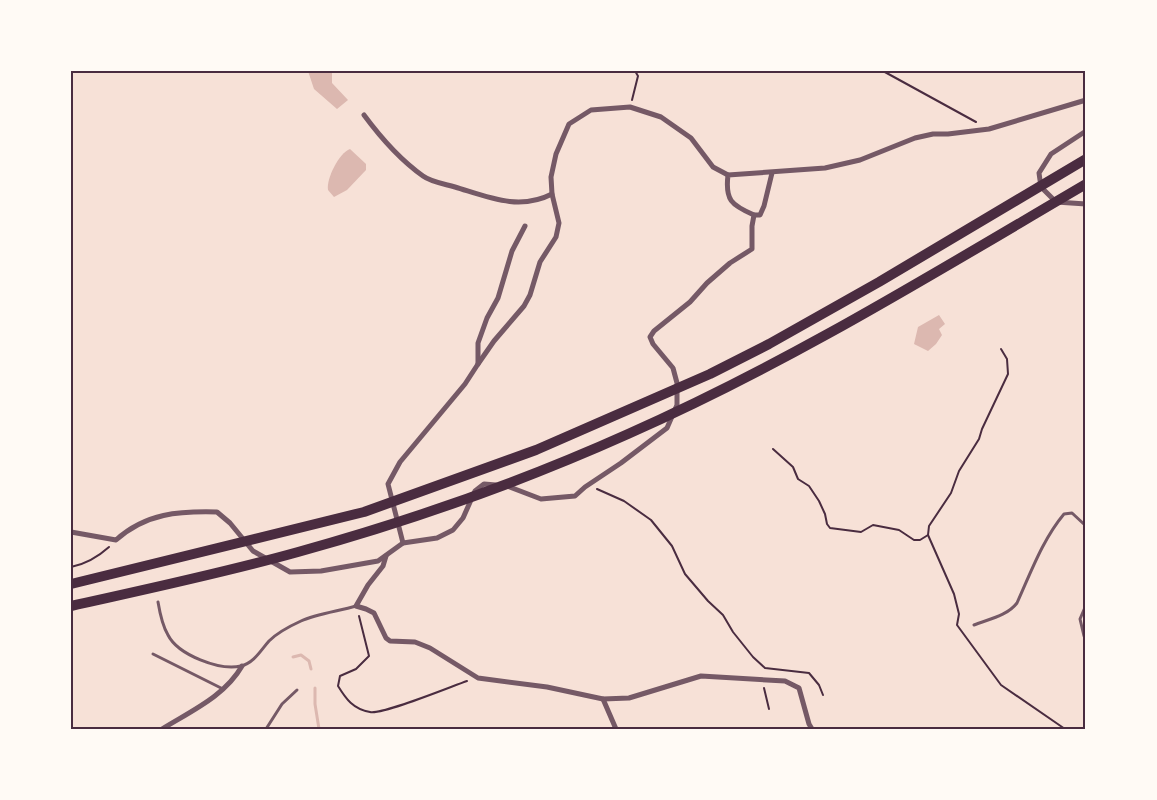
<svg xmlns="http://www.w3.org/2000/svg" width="1157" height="800" font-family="'Nunito Sans',sans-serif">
  <rect width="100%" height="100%" fill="#f7e1d7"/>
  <!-- water -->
  <g fill="#dcb8b0">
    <polygon points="308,71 332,71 332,83 348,100 337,109 314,89"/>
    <path d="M350,149L366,164V170L347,190L334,197L328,190C326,179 339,153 350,149Z"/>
    <polygon points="939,315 945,324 939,329 942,335 936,344 928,351 914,344 918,327"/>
  </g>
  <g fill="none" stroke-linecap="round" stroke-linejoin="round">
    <!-- stream -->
    <g stroke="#dcb8b0" stroke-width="3">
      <polyline points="293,657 301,655 309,661 311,669"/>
      <polyline points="315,688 315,704 319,729"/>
    </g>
    <!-- path -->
    <g stroke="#4a2c40" stroke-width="2">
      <polyline points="883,71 976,122"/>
      <polyline points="632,100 638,76 635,71"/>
      <polyline points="1001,349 1007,359 1008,374 982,429 979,439 959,471 951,493 929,526 928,535 954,594 959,614 957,625 1001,685 1065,729"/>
      <polyline points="773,449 793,467 798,479 809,486 819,501 825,514 827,524 830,528 861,532 873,525 899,530 914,540 920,540 928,535"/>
      <polyline points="597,489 624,501 651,520 672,546 685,574 708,601 723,615 733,632 753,657 765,668 809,673 819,685 823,695"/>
      <path d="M71,567C86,564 99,556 109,547"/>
      <path d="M359,616L369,656L356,669L340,676L338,686C346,699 353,709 370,712C382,715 450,687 467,681"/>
      <polyline points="764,688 769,709"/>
    </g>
    <!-- service -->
    <g stroke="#755966" stroke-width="3">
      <path d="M158,602C160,614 162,625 168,635C178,655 220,671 241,666C254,663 261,650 269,641C277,633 290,626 301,621C316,614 339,611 356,606"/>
      <path d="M974,625C989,619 1007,616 1017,603C1031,572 1043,539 1064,514L1072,513L1086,526"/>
      <polyline points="1084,636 1080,619 1086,605"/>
      <polyline points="153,654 223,689"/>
      <polyline points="266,729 282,704 297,690"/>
    </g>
    <!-- minor -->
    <g stroke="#755966" stroke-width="5">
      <path d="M364,115C381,138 399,159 423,176C431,182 445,184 455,187C488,197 519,211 552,194"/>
      <polyline points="1086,131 1051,154 1039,173 1041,187 1056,202 1086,204"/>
      <polyline points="754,215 760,215 764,206 772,173"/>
      <polyline points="478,364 494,341 524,306 530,295 540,262 556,237 559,223 552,194 551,177 556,154 569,124 591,110 630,107 661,117 691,138 713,167 728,175"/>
      <path d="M507,486L541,499L575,496L585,487L621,463L667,428L677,405V383L673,368L653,344L650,337L654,331L690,302L707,283L730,263L752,249V226L754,215C731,205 725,200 728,175L825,168L860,160L915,138L933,134H948L989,129L1086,100"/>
      <path d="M71,532L116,540C146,513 179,511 217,512L230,523L253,551L290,572L321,571L378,561L403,543L437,538L453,530L463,518L475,491L484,484L496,485"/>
      <polyline points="403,543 388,484 400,462 465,384 478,364 478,343 487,318 498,298 512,251 525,226"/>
      <polyline points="386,556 383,566 368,585 356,606 366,609 374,613 386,638 390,641 415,642 430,648 478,678 547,687 603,699 629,698 701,676 785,681 799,688 809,724 812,729"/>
      <polyline points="603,699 616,729"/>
      <path d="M162,729C191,711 225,696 242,666"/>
    </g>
    <!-- motorway -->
    <g stroke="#4a2c40" stroke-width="10">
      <polyline points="71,584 364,512 536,450 710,374 769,344 879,282 1086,159"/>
      <path d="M71,606C147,589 223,573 298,552C410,521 521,482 628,434C787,364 936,272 1086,184"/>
    </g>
  </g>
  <!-- border -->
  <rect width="1157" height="800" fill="none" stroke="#fffaf5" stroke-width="145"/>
  <rect x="72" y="72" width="1012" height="656" fill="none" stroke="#4a2c40" stroke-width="2"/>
</svg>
